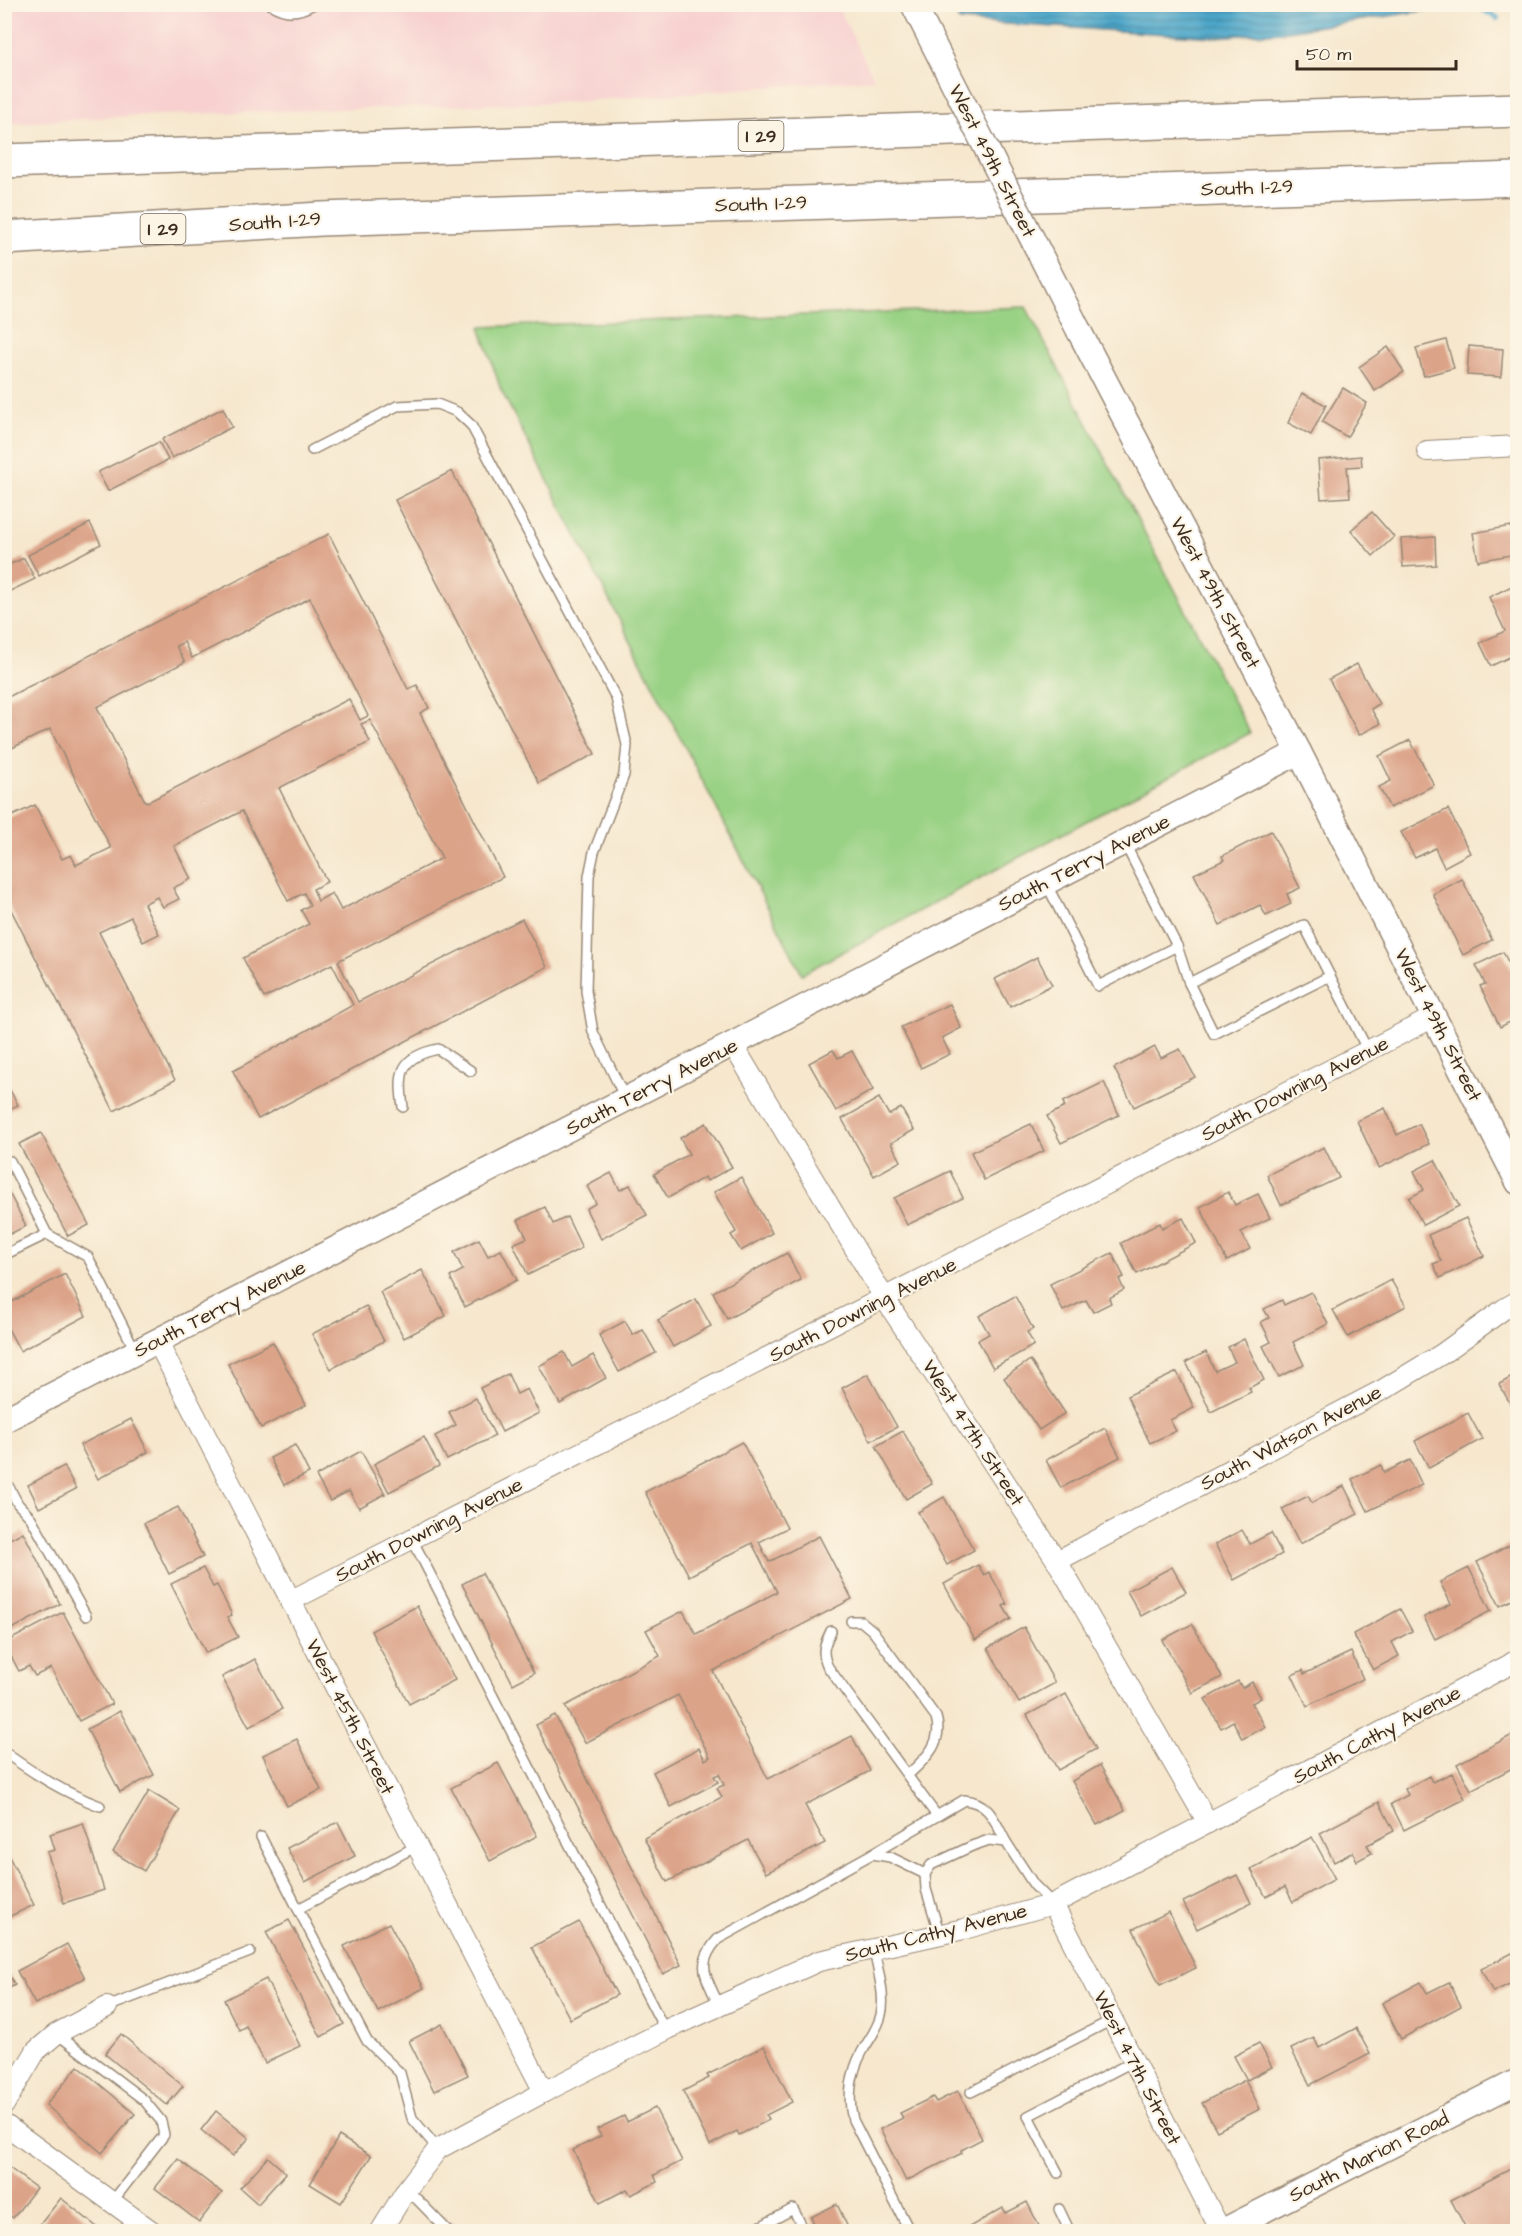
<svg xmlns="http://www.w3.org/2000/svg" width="1522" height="2236" font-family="'Architects Daughter',sans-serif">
  <defs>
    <pattern id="water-rules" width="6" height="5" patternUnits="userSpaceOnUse" patternTransform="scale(1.5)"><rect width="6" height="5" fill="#4ba6c9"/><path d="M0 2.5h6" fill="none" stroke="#4087a3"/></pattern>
  </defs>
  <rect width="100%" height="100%" fill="#fcf5e5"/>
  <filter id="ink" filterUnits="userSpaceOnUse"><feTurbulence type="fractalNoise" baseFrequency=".0167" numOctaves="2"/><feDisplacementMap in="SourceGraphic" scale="12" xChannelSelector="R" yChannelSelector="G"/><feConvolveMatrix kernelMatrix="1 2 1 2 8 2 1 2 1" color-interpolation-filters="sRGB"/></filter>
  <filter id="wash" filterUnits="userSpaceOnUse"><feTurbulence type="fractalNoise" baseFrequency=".008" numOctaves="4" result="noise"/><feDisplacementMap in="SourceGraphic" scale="24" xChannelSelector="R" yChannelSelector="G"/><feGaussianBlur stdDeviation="1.35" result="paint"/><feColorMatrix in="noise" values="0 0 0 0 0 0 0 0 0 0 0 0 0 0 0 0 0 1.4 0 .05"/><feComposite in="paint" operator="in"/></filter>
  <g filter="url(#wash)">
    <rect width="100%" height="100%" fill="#f6e7cd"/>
    <!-- built -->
    <polygon fill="#f7d0cf" points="5,5 837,5 874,79 572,102 130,116 5,124"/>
    <!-- green -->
    <polygon fill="#9ad285" stroke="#6a7e52" stroke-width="1.5" points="1026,307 1250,733 802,974 501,390 480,327"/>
    <!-- water -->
    <polygon fill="url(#water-rules)" stroke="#436874" stroke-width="1.5" points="951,5 1464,5 1281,32 1215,37 959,21"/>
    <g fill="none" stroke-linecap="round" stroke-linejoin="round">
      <!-- stream -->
      <polyline stroke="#4ba6c9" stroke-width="6" points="1474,4 1497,18"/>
    </g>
    <g id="blocks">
      <!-- building -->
      <g fill="#dba388" fill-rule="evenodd">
        <polygon points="1446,340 1454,368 1424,376 1416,348"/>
        <polygon points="1469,346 1503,349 1501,377 1467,375"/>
        <polygon points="1388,347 1404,372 1375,391 1359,367"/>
        <polygon points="1343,388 1367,403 1347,437 1322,422"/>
        <polygon points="1302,393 1326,405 1311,435 1288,423"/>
        <polygon points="223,408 232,427 172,458 162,439"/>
        <polygon points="159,442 168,460 108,491 98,472"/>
        <polygon points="1361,456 1362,466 1347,467 1350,497 1321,499 1318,460"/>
        <polygon points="452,471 595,754 539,783 395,500"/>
        <polygon points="1372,512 1394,537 1373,556 1351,530"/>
        <polygon points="90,523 101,544 39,576 28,555"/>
        <polygon points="1511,526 1516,554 1478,561 1473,533"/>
        <path d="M329,534L408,689L417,685L429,708L420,713L503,877L338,961L358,1002L522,919L547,967L258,1119L233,1071L353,1005L332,964L264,998L243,958L309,924L301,910L310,905L304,893L288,901L242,811L174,846L191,879L173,888L179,899L163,907L157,897L144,904L159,934L143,942L131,917L99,932L175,1080L114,1111L4,896V820L35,805L62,859L71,855L76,865L111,848L50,729L4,752V699ZM310,598L368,716L360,720L349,699L146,803L97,707L185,662L176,646L184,642L192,658ZM370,720L442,858L341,910L332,893L318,901L313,889L327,882L279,788L370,742L361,724Z"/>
        <polygon points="1435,537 1436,565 1403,567 1401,539"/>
        <polygon points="24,558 35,579 4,594 4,567"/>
        <polygon points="1516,584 1518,653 1491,666 1480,643 1505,631 1489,597"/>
        <polygon points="1357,664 1379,704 1371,709 1380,724 1359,735 1329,679"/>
        <polygon points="1410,740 1434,785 1390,808 1379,787 1391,781 1379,756"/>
        <polygon points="1448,809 1470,853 1444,867 1435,848 1415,858 1401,832"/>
        <polygon points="1271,831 1300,888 1287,894 1291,904 1266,916 1260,905 1220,925 1194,874 1224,860 1222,856"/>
        <polygon points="1462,879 1492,940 1463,955 1433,894"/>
        <polygon points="1503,952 1518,981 1518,1018 1500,1027 1480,986 1485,984 1476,965"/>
        <polygon points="1037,957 1052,985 1010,1007 995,979"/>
        <polygon points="950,1004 961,1028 942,1038 950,1054 921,1068 901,1027"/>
        <polygon points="1155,1047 1161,1058 1180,1049 1195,1077 1134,1107 1114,1068"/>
        <polygon points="833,1050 838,1058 852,1051 873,1090 836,1111 809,1063"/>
        <polygon points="4,1079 18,1105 4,1112"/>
        <polygon points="1104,1082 1119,1115 1061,1143 1047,1116 1065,1107 1063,1102"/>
        <polygon points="879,1098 889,1115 901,1108 914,1130 891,1143 901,1161 874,1176 842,1119"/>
        <polygon points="1385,1108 1397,1135 1419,1124 1429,1144 1379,1168 1357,1121"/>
        <polygon points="706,1123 732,1167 707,1181 705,1177 668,1198 654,1174 689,1154 680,1138"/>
        <polygon points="1031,1124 1044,1151 984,1180 971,1152"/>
        <polygon points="41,1133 89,1225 68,1236 19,1144"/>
        <polygon points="1324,1147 1339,1178 1281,1205 1267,1175"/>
        <polygon points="1435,1160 1459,1206 1423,1225 1409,1198 1424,1190 1414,1171"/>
        <polygon points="950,1171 963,1198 907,1225 894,1198"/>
        <polygon points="611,1173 620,1190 630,1185 647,1215 601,1239 586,1209 596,1203 587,1186"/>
        <polygon points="741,1177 772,1233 741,1251 731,1235 736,1232 714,1192"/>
        <polygon points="4,1183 26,1226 4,1237"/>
        <polygon points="1228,1192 1235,1205 1258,1194 1270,1218 1241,1232 1250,1249 1227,1261 1200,1207"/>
        <polygon points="545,1207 553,1224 567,1217 582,1248 528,1275 513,1244 527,1238 518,1220"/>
        <polygon points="1183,1218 1196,1243 1137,1274 1121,1243 1160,1223 1162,1228"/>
        <polygon points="1466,1218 1484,1256 1440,1278 1433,1264 1441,1261 1428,1235"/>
        <polygon points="479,1239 488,1256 501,1250 517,1280 465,1307 450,1277 463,1270 454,1252"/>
        <polygon points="787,1253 801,1280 727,1319 713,1292"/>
        <polygon points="1112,1253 1124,1277 1119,1279 1124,1290 1109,1298 1111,1303 1093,1312 1086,1300 1063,1311 1050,1284"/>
        <polygon points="422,1270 446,1316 404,1338 380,1292"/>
        <polygon points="65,1274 86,1316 20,1351 4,1321 4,1306"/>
        <polygon points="1391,1280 1406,1306 1348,1337 1333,1310"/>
        <polygon points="1311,1292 1328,1324 1293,1342 1304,1365 1279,1377 1263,1346 1271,1342 1261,1322 1269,1318 1264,1309 1282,1300 1284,1305"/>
        <polygon points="1015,1296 1033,1329 1027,1332 1034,1345 993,1368 978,1340 989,1334 979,1316"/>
        <polygon points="696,1299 711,1326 673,1347 658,1320"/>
        <polygon points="366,1306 384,1341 331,1369 312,1334"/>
        <polygon points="625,1321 633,1335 643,1330 656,1353 619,1372 599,1335"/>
        <polygon points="1244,1339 1264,1380 1249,1388 1251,1392 1211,1412 1186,1362 1206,1352 1215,1371 1235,1362 1228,1347"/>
        <polygon points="273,1342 306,1405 261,1428 228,1364"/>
        <polygon points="564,1352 572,1367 593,1355 606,1378 560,1404 539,1366"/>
        <polygon points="1030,1360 1065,1413 1039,1430 1004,1378"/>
        <polygon points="1177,1372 1194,1408 1170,1420 1176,1431 1150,1443 1127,1396"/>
        <polygon points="508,1374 517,1394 527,1389 539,1413 502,1432 480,1388"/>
        <polygon points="868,1374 897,1427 871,1441 842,1388"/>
        <polygon points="1518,1374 1518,1417 1499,1384"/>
        <polygon points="476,1398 495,1436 447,1460 435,1436 456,1425 449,1412"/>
        <polygon points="1468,1413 1482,1439 1429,1468 1415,1441"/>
        <polygon points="131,1419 148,1452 98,1479 80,1445"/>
        <polygon points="1105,1428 1120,1457 1061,1488 1046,1460"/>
        <polygon points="903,1431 932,1484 906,1499 876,1446"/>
        <polygon points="424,1437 439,1466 389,1492 374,1464"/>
        <polygon points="742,1442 787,1528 759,1542 769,1562 819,1536 852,1599 713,1671 768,1779 852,1736 870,1771 805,1805 825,1843 766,1873 748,1840 667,1882 644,1838 722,1797 717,1788 724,1785 719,1774 714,1776 718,1782 671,1807 653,1772 699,1748 705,1760 710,1757 678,1695 585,1743 565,1706 660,1656 646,1630 683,1611 696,1634 777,1592 752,1543 689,1576 645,1492"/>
        <polygon points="295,1445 309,1473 284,1485 270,1458"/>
        <polygon points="361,1451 385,1494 359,1508 349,1491 330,1501 316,1476"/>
        <polygon points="1410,1460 1422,1485 1368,1511 1352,1479 1381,1465 1384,1473"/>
        <polygon points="64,1466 76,1489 39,1508 28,1485"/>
        <polygon points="1344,1486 1358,1514 1300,1544 1282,1509 1308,1496 1312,1503"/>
        <polygon points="944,1497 974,1550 947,1565 918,1512"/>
        <polygon points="178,1507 203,1557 169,1574 144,1523"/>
        <polygon points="1242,1530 1250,1544 1271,1533 1282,1554 1234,1580 1215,1544"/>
        <polygon points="23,1532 60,1604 4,1633 4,1542"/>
        <polygon points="1518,1541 1518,1577 1515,1579 1518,1584 1518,1597 1500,1606 1477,1562"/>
        <polygon points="978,1565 984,1575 989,1572 1007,1604 1003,1606 1011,1619 975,1640 944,1584"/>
        <polygon points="1172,1567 1186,1592 1141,1616 1127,1591"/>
        <polygon points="203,1568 213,1587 217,1585 232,1615 227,1617 238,1637 206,1653 171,1584"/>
        <polygon points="1469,1568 1491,1611 1435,1639 1424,1617 1451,1604 1440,1582"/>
        <polygon points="482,1573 534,1673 513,1684 462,1584"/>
        <polygon points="417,1606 455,1680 409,1704 371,1631"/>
        <polygon points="1400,1609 1412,1631 1392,1642 1399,1656 1373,1670 1353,1634"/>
        <polygon points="63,1612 112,1704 79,1721 51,1668 35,1676 29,1666 19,1671 4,1643"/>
        <polygon points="1192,1624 1222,1677 1192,1693 1162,1640"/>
        <polygon points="1024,1627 1055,1683 1019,1703 988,1648"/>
        <polygon points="1351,1652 1363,1679 1307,1706 1292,1675 1303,1670 1304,1674"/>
        <polygon points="255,1659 282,1709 249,1727 222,1677"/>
        <polygon points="1238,1681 1242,1688 1252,1682 1261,1698 1252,1703 1265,1727 1242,1739 1233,1721 1221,1728 1205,1699"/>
        <polygon points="1066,1694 1096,1749 1058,1770 1027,1715"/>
        <polygon points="120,1711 154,1775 120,1792 87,1729"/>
        <polygon points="555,1715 681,1965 663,1974 536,1725"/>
        <polygon points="1518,1732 1518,1765 1471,1790 1457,1764"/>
        <polygon points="297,1739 321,1790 287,1806 263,1755"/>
        <polygon points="498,1763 537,1836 490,1861 451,1788"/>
        <polygon points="1100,1765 1125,1810 1097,1825 1072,1781"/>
        <polygon points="1452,1773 1465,1799 1404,1830 1391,1804 1408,1795 1405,1789 1429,1776 1432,1782"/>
        <polygon points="149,1791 180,1810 144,1871 113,1852"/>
        <polygon points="1379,1802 1394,1831 1367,1845 1372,1853 1357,1861 1353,1852 1334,1862 1320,1833"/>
        <polygon points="338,1822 355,1856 305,1882 287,1848"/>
        <polygon points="83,1823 104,1890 64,1903 47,1852 55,1850 50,1834"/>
        <polygon points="1312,1837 1335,1879 1293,1902 1285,1887 1266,1897 1251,1869"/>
        <polygon points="4,1847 34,1905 4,1919"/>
        <polygon points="1237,1875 1251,1903 1197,1929 1183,1902"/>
        <polygon points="1169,1912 1196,1968 1160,1985 1133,1929"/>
        <polygon points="289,1920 344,2024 321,2037 266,1932"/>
        <polygon points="579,1922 617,1995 570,2019 532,1947"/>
        <polygon points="389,1923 424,1988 378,2012 344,1946"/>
        <polygon points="67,1944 85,1978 35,2004 17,1971"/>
        <polygon points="1518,1950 1518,1980 1493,1992 1481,1969"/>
        <polygon points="4,1967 15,1985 4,1991"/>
        <polygon points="266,1979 300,2046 265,2063 246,2026 239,2030 224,2000"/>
        <polygon points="1421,1982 1427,1993 1449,1982 1461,2006 1401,2039 1382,2003"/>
        <polygon points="442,2024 468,2075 434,2091 409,2041"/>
        <polygon points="1356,2028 1370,2054 1310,2085 1291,2049 1314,2038 1319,2048"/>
        <polygon points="121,2034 183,2086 167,2105 105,2054"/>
        <polygon points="1259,2043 1272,2067 1247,2080 1234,2056"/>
        <polygon points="764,2046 792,2102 766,2115 769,2120 739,2135 737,2131 710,2145 683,2091 709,2078 707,2075"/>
        <polygon points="78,2066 135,2114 102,2153 46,2105"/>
        <polygon points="1245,2080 1260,2109 1217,2131 1202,2103"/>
        <polygon points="958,2091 982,2139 961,2150 962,2153 906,2181 880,2129 903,2118 900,2113 933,2097 936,2102"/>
        <polygon points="655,2108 682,2161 654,2175 657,2182 631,2195 627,2189 600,2203 573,2150 601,2136 597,2129 624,2116 627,2122"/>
        <polygon points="216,2111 249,2138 233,2156 201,2130"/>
        <polygon points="339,2136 371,2156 341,2203 310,2184"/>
        <polygon points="268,2157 286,2173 258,2204 240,2188"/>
        <polygon points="178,2159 222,2193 199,2222 155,2188"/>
        <polygon points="4,2164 36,2188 13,2218 4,2211"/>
        <polygon points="1518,2165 1518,2227 1508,2232 1468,2232 1451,2200"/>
        <polygon points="61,2198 103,2232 43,2232 38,2227"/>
        <polygon points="1027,2202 1042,2232 971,2232 969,2227 1003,2208 1006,2213"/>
        <polygon points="837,2204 850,2232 818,2232 811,2217"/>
      </g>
    </g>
  </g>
  <g filter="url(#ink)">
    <use href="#blocks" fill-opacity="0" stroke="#988876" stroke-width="1.5"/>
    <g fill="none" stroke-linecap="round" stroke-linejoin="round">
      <!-- service casing -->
      <g stroke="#988876" stroke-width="12">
        <g id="service">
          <path d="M270,4C287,14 297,13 314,4"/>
          <polyline points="312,450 397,406 437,404 457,412 471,425 616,698 627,745 624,775 594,852 589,876 586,991 593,1032 625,1098"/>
          <polyline points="1046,883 1098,986 1177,946 1124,842"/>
          <polyline points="1177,946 1189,983 1214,1034 1330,976 1368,1051"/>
          <polyline points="1189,983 1304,925 1330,976"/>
          <path d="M403,1107C398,1072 400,1057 438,1049L471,1071"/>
          <polyline points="4,1164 10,1161 47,1234 88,1257 136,1352"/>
          <polyline points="4,1255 47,1234"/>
          <polyline points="4,1478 18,1504 31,1518 86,1616"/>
          <polyline points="412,1539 665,2030"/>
          <path d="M851,1621H861L873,1631L936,1717C944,1743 925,1759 908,1775"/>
          <path d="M831,1631C824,1645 821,1652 828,1667L937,1816"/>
          <path d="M4,1752C36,1775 63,1792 100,1806"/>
          <polyline points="261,1837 298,1909"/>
          <polyline points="417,1846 298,1909 367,2041 400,2073 412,2118 438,2149"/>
          <path d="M872,1854L964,1800C990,1802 995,1822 1006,1842"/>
          <polyline points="940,1935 926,1889 925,1874 931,1865 972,1846 989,1840 1006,1842 1034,1885 1053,1904"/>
          <path d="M874,1949C877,1969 886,1995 881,2015C878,2029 869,2039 862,2052C851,2072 847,2098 853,2120L910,2232"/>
          <path d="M719,2006C707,1977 694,1966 718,1939L872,1854L890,1857L925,1874"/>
          <polyline points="107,2007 250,1952"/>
          <polyline points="57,2034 144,2100 161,2121 164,2135 112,2202"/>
          <polyline points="971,2092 1112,2020"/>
          <polyline points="1058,2173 1028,2116 1134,2061"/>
          <polyline points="407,2189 449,2232"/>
          <polyline points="1059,2209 1070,2232"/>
          <polyline points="750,2232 793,2209 805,2232"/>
        </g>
      </g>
      <!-- minor casing -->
      <g stroke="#988876" stroke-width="22">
        <g id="minor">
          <polyline points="1427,451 1518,446"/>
          <polyline points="733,1045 885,1299 1057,1561 1208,1823"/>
          <polyline points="157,1341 544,2092"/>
          <polyline points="1057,1561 1384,1389 1442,1354 1504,1309 1518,1301"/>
          <polyline points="290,1601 1434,1017"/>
          <polyline points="1053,1904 1221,2231"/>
          <polyline points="4,2105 36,2051 56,2034 107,2007"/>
          <polyline points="4,2124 153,2232"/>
          <polyline points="380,2232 407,2189 438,2149 544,2092 668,2029 819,1961 964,1929 1053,1904 1509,1665 1518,1659"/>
        </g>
      </g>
      <!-- tertiary casing -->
      <g stroke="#988876" stroke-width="27">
        <g id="tertiary">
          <polyline points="1079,331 1299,752 1518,1182"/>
          <polyline points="4,1420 1299,752"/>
          <polyline points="1221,2232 1518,2081"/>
        </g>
      </g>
      <!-- motorway casing -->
      <g stroke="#988876" stroke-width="36">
        <g id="motorway">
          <polyline points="4,161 1518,110"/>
          <polyline points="4,238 321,219 1518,179"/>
        </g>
      </g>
      <!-- service -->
      <use href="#service" stroke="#fff" stroke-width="9"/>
      <!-- minor -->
      <use href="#minor" stroke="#fff" stroke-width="20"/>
      <!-- tertiary -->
      <use href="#tertiary" stroke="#fff" stroke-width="24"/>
      <!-- motorway -->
      <use href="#motorway" stroke="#fff" stroke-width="33"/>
      <!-- tertiary-bridge casing -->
      <g stroke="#988876" stroke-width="27" stroke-linecap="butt">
        <polyline id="tertiary-bridge" points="913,4 1079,331"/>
      </g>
      <!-- tertiary-bridge -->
      <use href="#tertiary-bridge" stroke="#fff" stroke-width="24"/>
    </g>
  </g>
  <g text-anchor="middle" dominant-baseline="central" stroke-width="4.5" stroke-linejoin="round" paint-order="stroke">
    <!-- shield labels -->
    <g fill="#fcf5e5" stroke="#75675a" stroke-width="1.5">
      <rect x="738.5" y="121" width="45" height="30" rx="4.5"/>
      <rect x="140.5" y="214" width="45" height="30" rx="4.5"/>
    </g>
    <g font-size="18" font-weight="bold" fill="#3b2a1e">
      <text x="761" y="136">I 29</text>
      <text x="163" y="229">I 29</text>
    </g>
    <!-- street labels -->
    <g font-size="20" fill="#3b2a1e" stroke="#fcf5e5">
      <text transform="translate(992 161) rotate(63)">West 49th Street</text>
      <text transform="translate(1247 188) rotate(-2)">South I-29</text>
      <text transform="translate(761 204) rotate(-2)">South I-29</text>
      <text transform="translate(275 222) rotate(-4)">South I-29</text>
      <text transform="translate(1215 593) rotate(62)">West 49th Street</text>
      <text transform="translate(1084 863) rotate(-27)">South Terry Avenue</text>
      <text transform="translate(1438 1025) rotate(63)">West 49th Street</text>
      <text transform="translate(652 1087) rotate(-27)">South Terry Avenue</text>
      <text transform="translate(1295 1089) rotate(-27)">South Downing Avenue</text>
      <text transform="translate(220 1309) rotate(-27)">South Terry Avenue</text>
      <text transform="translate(863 1310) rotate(-27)">South Downing Avenue</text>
      <text transform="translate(973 1433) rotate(57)">West 47th Street</text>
      <text transform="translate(1291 1438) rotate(-28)">South Watson Avenue</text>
      <text transform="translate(429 1530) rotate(-27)">South Downing Avenue</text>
      <text transform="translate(350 1717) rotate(63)">West 45th Street</text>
      <text transform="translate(1377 1735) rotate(-28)">South Cathy Avenue</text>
      <text transform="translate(936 1933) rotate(-14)">South Cathy Avenue</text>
      <text transform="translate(1137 2068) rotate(63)">West 47th Street</text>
      <text transform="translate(1369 2157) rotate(-27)">South Marion Road</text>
    </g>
  </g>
  <!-- margin -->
  <rect width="1522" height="2236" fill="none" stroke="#fcf5e5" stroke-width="24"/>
  <!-- scale -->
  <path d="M1297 60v9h159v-9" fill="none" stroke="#3b2a1e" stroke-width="3"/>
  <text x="1306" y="60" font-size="18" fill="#3b2a1e" stroke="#fcf5e5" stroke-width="4.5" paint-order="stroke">50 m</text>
</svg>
